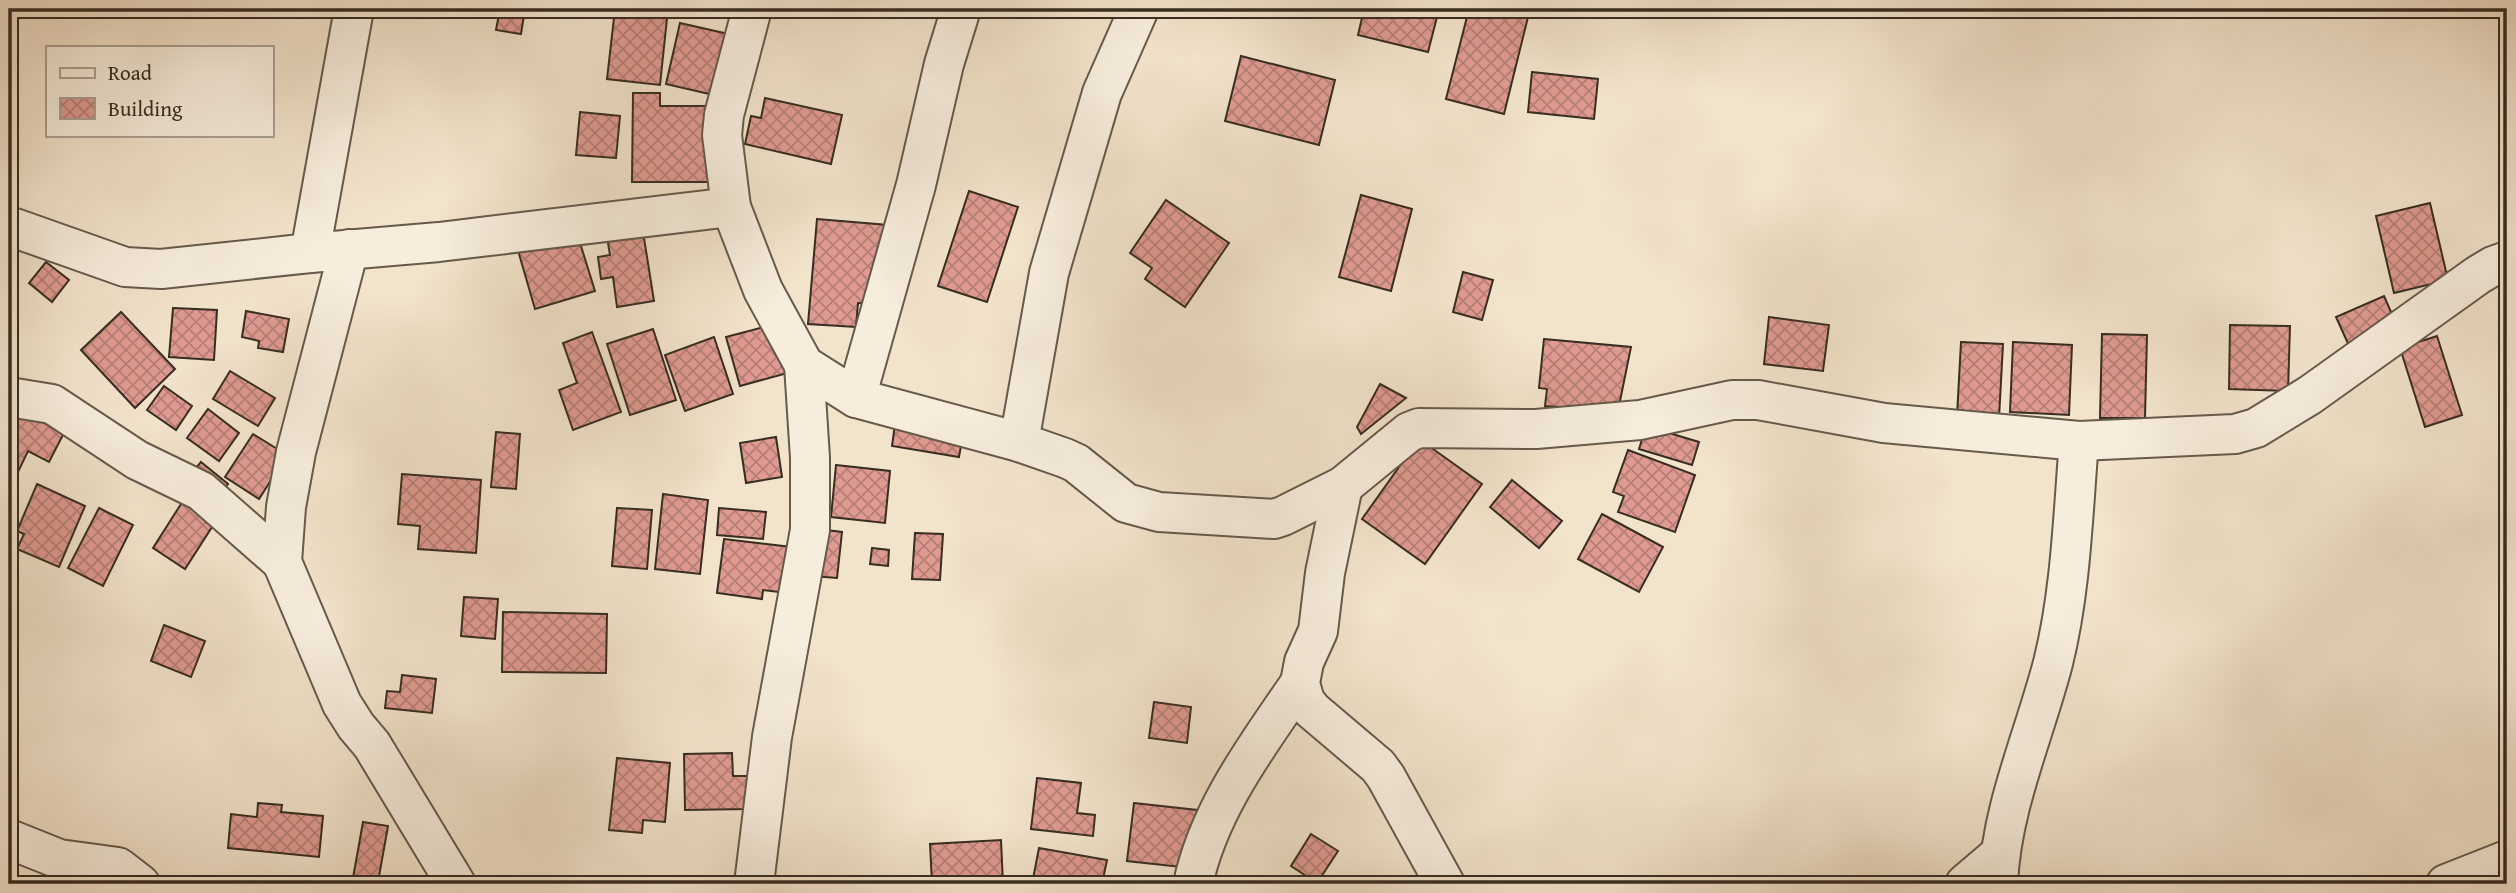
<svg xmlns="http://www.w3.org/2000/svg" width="2516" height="893" font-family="'Gentium Book Plus',serif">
  <defs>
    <pattern id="building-cross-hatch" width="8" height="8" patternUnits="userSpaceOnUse" patternTransform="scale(1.75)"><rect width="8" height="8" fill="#df9a91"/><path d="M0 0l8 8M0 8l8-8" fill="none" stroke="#b67e76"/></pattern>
  </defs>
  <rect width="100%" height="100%" fill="#f2e3cb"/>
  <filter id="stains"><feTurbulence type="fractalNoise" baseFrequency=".00286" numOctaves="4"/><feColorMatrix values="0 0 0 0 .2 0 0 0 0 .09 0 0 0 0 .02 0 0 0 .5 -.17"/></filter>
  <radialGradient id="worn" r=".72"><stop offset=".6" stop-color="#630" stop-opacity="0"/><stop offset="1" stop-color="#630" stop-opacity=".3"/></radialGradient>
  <!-- building -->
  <g fill="url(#building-cross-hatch)" stroke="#372d22" stroke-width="2">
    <polygon points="500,9 525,9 521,34 496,30"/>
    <polygon points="615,9 668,9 660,85 607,79"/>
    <polygon points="1364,9 1439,9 1428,52 1358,35"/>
    <polygon points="1469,9 1530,9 1504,114 1446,99"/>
    <polygon points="680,23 733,35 718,96 666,84"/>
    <polygon points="1241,56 1335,80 1319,145 1225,121"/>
    <polygon points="1532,72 1598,79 1594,119 1528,112"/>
    <polygon points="633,93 660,93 660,106 714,106 713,182 632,182"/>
    <polygon points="765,98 842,115 831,164 745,144 751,116 761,118"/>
    <polygon points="580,112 620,116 616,158 576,155"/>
    <polygon points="969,191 1018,207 987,302 938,286"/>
    <polygon points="1361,195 1412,209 1391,291 1339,277"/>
    <polygon points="1166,200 1229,243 1185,307 1145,279 1152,268 1130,253"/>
    <polygon points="2430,203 2448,280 2394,293 2376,216"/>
    <polygon points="641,219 654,301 617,307 613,277 601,279 598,257 610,255 605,225"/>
    <polygon points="817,219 888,225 892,306 858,303 856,327 808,324"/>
    <polygon points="576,230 595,291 535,309 517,247"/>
    <polygon points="46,262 69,280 52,302 29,283"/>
    <polygon points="1463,272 1493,280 1482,320 1453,312"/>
    <polygon points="2384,296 2398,328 2350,348 2336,317"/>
    <polygon points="173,308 217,310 214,360 169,357"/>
    <polygon points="246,311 289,319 283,352 258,348 259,341 242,337"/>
    <polygon points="121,312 175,369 135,408 81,350"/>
    <polygon points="1769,317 1829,325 1823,371 1764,364"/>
    <polygon points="779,323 791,372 740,386 726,337"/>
    <polygon points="2230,325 2290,326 2288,391 2229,389"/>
    <polygon points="653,329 676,400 630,415 607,344"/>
    <polygon points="592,332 621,412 573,430 559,390 577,383 563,343"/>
    <polygon points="2102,334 2147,335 2145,418 2100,418"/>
    <polygon points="2437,336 2462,415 2425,427 2400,348"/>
    <polygon points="714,337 733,394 685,411 665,355"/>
    <polygon points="1544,339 1631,347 1618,411 1545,406 1547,389 1539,388"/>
    <polygon points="1961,342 2003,344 1999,418 1957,416"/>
    <polygon points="2013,342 2072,345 2069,415 2010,412"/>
    <polygon points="230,371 275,398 258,426 213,399"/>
    <polygon points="1380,384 1406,398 1361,434 1357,427"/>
    <polygon points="164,386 192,406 176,430 147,410"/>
    <polygon points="9,405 64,433 49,462 28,451 18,472 9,468"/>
    <polygon points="208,409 239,433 219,461 187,438"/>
    <polygon points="896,417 964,429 959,457 892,446"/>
    <polygon points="1646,426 1699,442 1692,465 1639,449"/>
    <polygon points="496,432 520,434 516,489 491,487"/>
    <polygon points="253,434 287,455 259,499 225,477"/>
    <polygon points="776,437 782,477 746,483 740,443"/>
    <polygon points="1419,439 1482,484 1425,564 1362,519"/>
    <polygon points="1628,450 1695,475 1675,532 1618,512 1624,496 1613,492"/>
    <polygon points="201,462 228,484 218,497 190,475"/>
    <polygon points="836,465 890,471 885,523 831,517"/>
    <polygon points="402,474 481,480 476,553 418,549 420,526 398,524"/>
    <polygon points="1512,480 1562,521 1539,548 1490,507"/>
    <polygon points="37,484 85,506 59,567 17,549 24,534 17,531"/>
    <polygon points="188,493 221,513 185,569 153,548"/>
    <polygon points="663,494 708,500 700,574 655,569"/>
    <polygon points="99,508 133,525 103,586 68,568"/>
    <polygon points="617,508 652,510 647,569 612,566"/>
    <polygon points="719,508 766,512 763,539 717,535"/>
    <polygon points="1602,514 1663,547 1639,592 1578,559"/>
    <polygon points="817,529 842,532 837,578 812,576"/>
    <polygon points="915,533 943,534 940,580 912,579"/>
    <polygon points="724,539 800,548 795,594 763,590 762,599 717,593"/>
    <polygon points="872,548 889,550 888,566 870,564"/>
    <polygon points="464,597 498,599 495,639 461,636"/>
    <polygon points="503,612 607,614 606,673 502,672"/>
    <polygon points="164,625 205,641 191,677 151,661"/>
    <polygon points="402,675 436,679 432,713 385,708 387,691 400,692"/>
    <polygon points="1154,702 1191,707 1187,743 1149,738"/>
    <polygon points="732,753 733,776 749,776 749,809 685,810 684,754"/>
    <polygon points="617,758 670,763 665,822 643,820 642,833 609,830"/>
    <polygon points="1037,778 1081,783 1077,813 1095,815 1093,836 1031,829"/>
    <polygon points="258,803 282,805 281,812 323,816 319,857 228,848 231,814 257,817"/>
    <polygon points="1134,803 1197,810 1190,868 1127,861"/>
    <polygon points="363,822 388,826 378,882 353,878"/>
    <polygon points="1311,834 1338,851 1317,883 1291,866"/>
    <polygon points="1001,840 1003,884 932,884 930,844"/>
    <polygon points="1039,848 1107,860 1102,884 1032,884"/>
  </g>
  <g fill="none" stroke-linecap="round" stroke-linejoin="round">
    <!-- minor casing -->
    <g stroke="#665a4c" stroke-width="42">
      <g id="minor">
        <polyline points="752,9 724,115 722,135 731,207 763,290 804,365 856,398 1019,442 1065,458 1076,463 1126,503 1159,512 1274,519 1283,516 1343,486 1409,432 1419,428 1536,429 1640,420 1732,400 1758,400 1884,423 2079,441 2235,434 2256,428 2310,395 2478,275 2493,266 2507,261"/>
        <polyline points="9,226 125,267 161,269 310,253 439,242 731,207"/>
        <polyline points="349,249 296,452 286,507 282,562 342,704 356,726 372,745 456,884"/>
        <polyline points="310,253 354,9"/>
        <polyline points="9,397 52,404 137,460 201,491 282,562"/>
        <polyline points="856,398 916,185 944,64 961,9"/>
        <polyline points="1019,442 1049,273 1102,93 1139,9"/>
        <polyline points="1343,486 1325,573 1318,631 1304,662 1300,683 1305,701 1312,710 1378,766 1386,777 1445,884"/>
        <polyline points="9,839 59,859 118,867 140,884"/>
        <polyline points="754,884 772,737 810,530 810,458 804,365"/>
        <path d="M1193,884C1209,809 1257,746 1300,683"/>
        <polyline points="1965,884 1999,855"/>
        <path d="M1998,884C2001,808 2034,736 2053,663C2071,591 2073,514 2079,441"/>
        <polyline points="2446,884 2507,860"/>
      </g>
    </g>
    <!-- minor -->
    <use href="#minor" stroke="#f7eddd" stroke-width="38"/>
  </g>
  <!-- margin -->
  <rect width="2516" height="893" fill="none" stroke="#f2e3cb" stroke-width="35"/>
  <rect x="10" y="10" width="2495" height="872" fill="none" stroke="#372d22" stroke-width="3.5"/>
  <rect x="18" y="18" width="2481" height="858" fill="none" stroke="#372d22" stroke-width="2"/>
  <!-- legend -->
  <rect x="46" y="46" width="228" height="91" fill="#f7eddd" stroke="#aaa092" stroke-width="2"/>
  <rect x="60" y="68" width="35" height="10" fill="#f7eddd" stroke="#aaa092" stroke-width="2"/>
  <text x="108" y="80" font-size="21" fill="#372d22">Road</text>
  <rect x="60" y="98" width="35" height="21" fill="url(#building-cross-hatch)" stroke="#aaa092" stroke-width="2"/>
  <text x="108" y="116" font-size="21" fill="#372d22">Building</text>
  <rect width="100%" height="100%" filter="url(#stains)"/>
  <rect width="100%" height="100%" fill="url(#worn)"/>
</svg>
